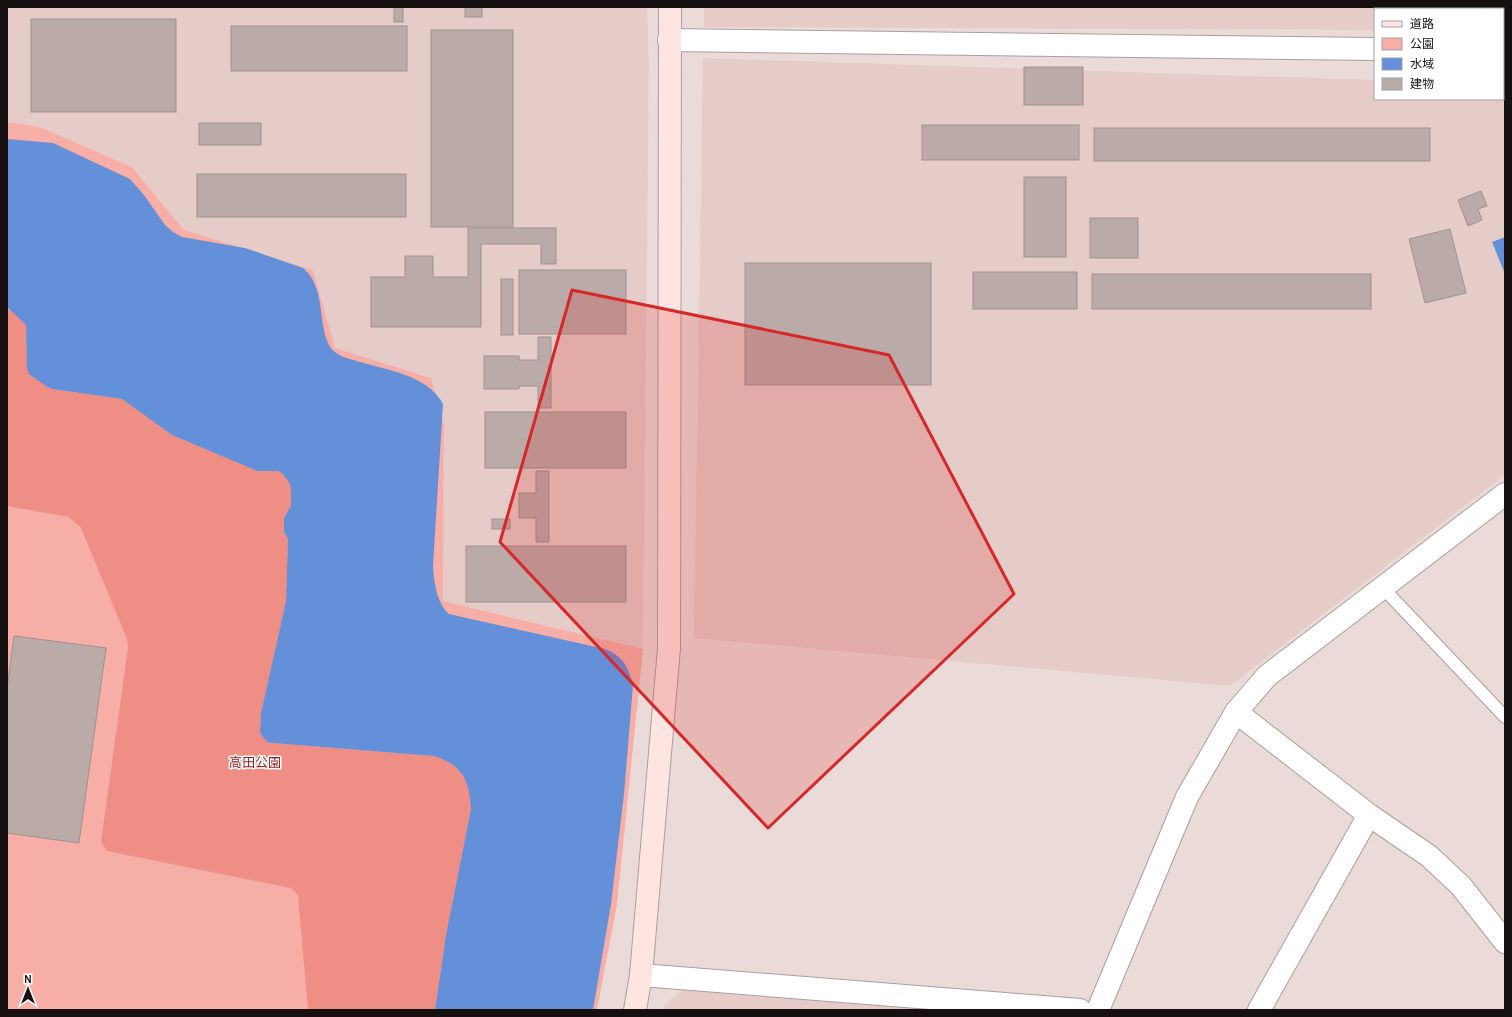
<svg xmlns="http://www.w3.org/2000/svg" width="1512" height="1017" font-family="Karla,'Noto Sans JP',sans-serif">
  <rect width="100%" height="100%" fill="#ebdbd8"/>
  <!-- built -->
  <g fill="#e6ccc9">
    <polygon points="7,7 647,7 649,63 643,649 443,601 444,424 431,378 335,348 313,270 184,230 132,167 40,127 7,122"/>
    <polygon points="704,7 1505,7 1505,31 1503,31 1503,9 1375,9 1375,30 704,27"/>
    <polygon points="703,58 1375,80 1375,99 1503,99 1503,84 1505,84 1505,475 1230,686 694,638"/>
    <polygon points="683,990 926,1010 663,1010 664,1005"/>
  </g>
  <!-- green -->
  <polygon fill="#f7aea6" points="7,122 40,127 132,167 184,230 313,270 335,348 431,378 444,424 443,601 643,649 617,904 597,1010 7,1010"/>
  <!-- forest -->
  <path fill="#ee8e85" d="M7,310L13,311L26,325L52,389L122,399L172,435L257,471H278L283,474L290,484L291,489V506L284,519V532L288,539L286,601L261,713L260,733L267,742L273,743L434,756C463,766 469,779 471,809L446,935L435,1010H308L298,895L291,888L107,851L101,842L128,648L127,639L81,528L69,517L7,506Z"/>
  <!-- water -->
  <g fill="#6390d8">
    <path d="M7,139L53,143L130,179L144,195L165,225L173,232L182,237L245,248L303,268C329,289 315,336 335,352C341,357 350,359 357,361C386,370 428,375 443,404L433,566C434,583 437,603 449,614L605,649C623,656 629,668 633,685L624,794L611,904L593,1010H435L446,935L471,809C469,779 463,766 434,756L273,743L267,742L260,733L261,713L286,601L288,539L284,532V518L291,506V489L290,484L283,474L278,471H257L172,435L122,399L52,389L46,386L29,374L27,368L26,325L7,307Z"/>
    <polygon points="1505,237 1505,274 1492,242"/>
  </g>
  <!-- building -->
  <g fill="#baaaa8" stroke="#9f908e">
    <rect x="394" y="7" width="9" height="15"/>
    <rect x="465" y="7" width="17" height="10"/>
    <rect x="31" y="19" width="145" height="93"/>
    <rect x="231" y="26" width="176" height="45"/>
    <rect x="431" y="30" width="82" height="197"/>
    <rect x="1024" y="67" width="59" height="38"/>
    <rect x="199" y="123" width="62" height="22"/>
    <rect x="922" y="125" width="157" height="35"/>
    <rect x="1094" y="128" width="336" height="33"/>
    <rect x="197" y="174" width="209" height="43"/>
    <rect x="1024" y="177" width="42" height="80"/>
    <polygon points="1481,191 1487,206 1478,209 1482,220 1468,226 1458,200"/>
    <rect x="1090" y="218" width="48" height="40"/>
    <polygon points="468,228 556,228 556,264 541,264 541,244 481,244 481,327 371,327 371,277 405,277 405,256 433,256 433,277 468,277"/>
    <polygon points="1450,229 1466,293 1425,303 1409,239"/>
    <rect x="745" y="263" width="186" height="122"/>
    <rect x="519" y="270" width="107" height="64"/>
    <rect x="973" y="272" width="104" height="37"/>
    <rect x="1092" y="274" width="279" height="35"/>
    <rect x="501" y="279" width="12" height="56"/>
    <polygon points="538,337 551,337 551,408 538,408 538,386 519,386 519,389 484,389 484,356 519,356 519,360 538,360"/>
    <rect x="485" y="412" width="141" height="56"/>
    <polygon points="536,471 549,471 549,542 536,542 536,518 519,518 519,493 536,493"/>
    <rect x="492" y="519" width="18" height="10"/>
    <rect x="466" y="546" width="160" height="56"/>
    <polygon points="14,636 106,648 79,843 7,833 7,689"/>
  </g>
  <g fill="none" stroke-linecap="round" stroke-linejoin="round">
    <!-- lane casing -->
    <g stroke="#ad9d9c" stroke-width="14">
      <polyline id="lane" points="1383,588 1505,717"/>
    </g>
    <!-- street casing -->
    <g stroke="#ad9d9c" stroke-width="24">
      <g id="street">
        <polyline points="669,40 1375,49"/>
        <polyline points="1503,51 1505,51"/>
        <polyline points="1236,712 1369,815 1429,856 1461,886 1505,942"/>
        <polyline points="641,975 1080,1010"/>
        <polyline points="1098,1010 1187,797 1236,712 1267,676 1505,494"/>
        <polyline points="1259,1010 1369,815"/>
      </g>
    </g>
    <!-- secondary casing -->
    <g stroke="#ad9d9c" stroke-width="24">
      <polyline id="secondary" points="635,1010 641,975 669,648 670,7"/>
    </g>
    <!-- lane -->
    <use href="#lane" stroke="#fff" stroke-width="12"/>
    <!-- street -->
    <use href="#street" stroke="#fff" stroke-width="22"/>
    <!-- secondary -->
    <use href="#secondary" stroke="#fee5e2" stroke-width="22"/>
  </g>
  <!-- marked area -->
  <path fill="#d62828" fill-opacity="0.2" stroke="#d62828" stroke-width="3" stroke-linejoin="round" d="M572,290L889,355L1014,594L768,828L500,542Z"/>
  <g text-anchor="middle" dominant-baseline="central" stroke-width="3" stroke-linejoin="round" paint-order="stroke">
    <!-- park labels -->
    <g font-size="13" fill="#912020" stroke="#fff">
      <text x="255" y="762">高田公園</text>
    </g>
  </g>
  <!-- border -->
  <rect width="1512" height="1017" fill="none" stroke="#161010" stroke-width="16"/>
  <!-- legend -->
  <rect x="1374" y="8" width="130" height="92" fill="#ffffff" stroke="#a29f9f"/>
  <rect x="1382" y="21" width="20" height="6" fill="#fee5e2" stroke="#a29f9f"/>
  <text x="1410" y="28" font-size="12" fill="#161010">道路</text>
  <rect x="1382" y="38" width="20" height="12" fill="#f7aea6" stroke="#a29f9f"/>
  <text x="1410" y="48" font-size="12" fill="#161010">公園</text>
  <rect x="1382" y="58" width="20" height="12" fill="#6390d8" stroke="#a29f9f"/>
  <text x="1410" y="68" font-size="12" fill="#161010">水域</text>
  <rect x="1382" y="78" width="20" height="12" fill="#baaaa8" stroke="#a29f9f"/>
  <text x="1410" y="88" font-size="12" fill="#161010">建物</text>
  <!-- north arrow -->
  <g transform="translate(28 989)" stroke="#ffffff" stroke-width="3" paint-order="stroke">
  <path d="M0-3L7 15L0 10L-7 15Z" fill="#161010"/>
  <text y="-6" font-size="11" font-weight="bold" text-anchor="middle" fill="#161010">N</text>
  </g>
</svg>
